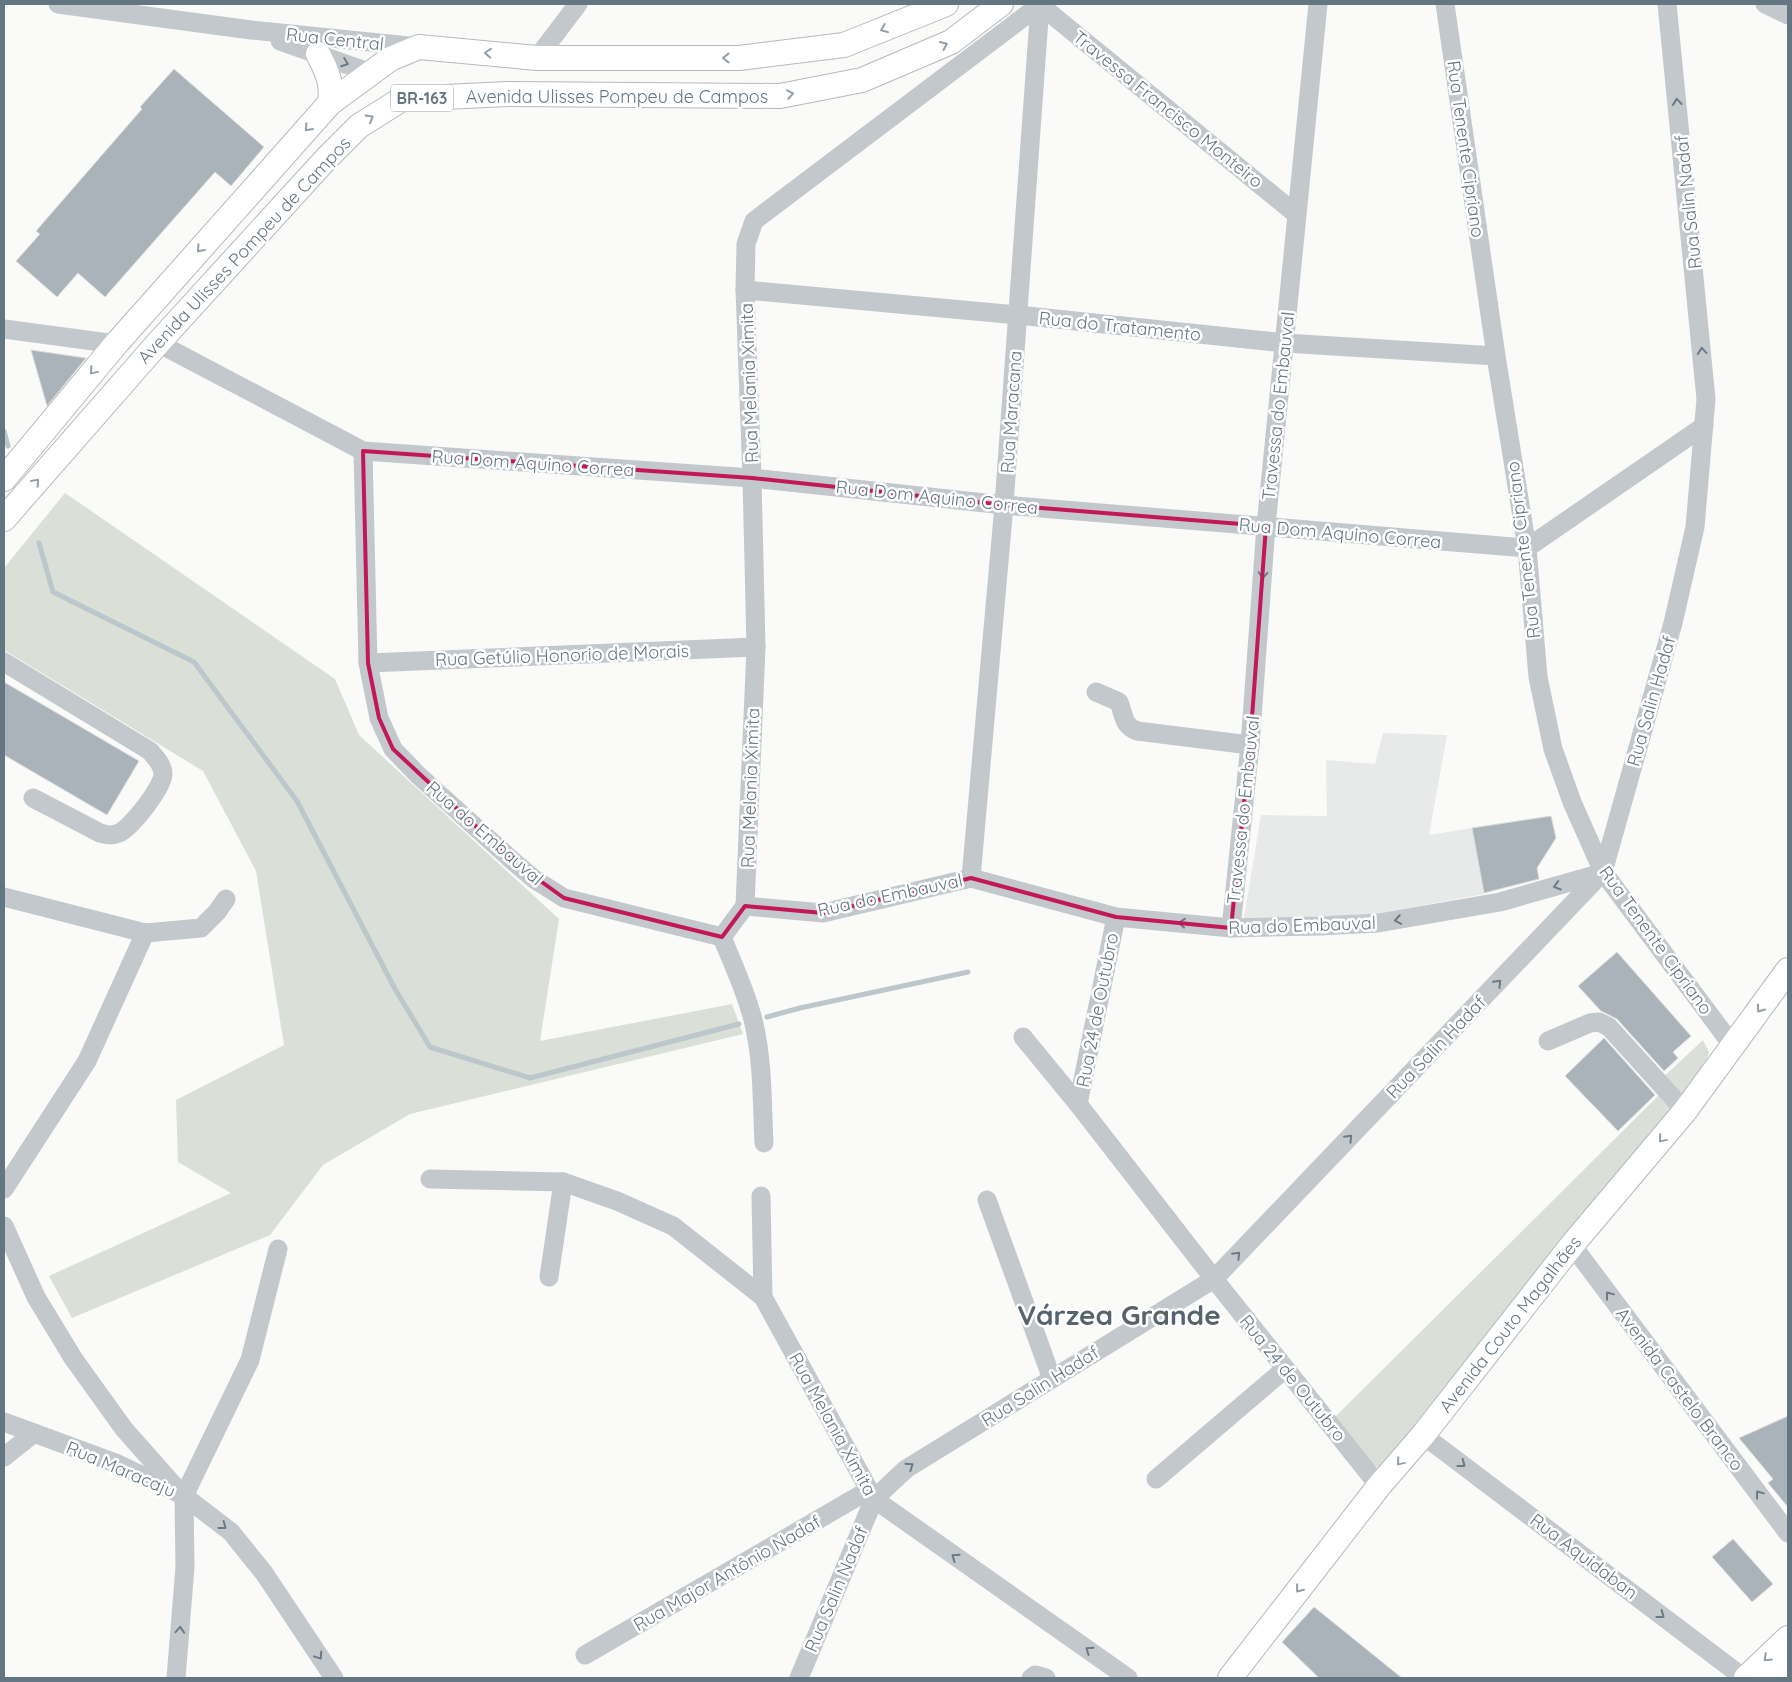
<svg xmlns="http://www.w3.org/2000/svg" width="1792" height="1682" font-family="Quicksand,sans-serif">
  <rect width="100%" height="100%" fill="#fafaf8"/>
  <!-- built -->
  <polygon fill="#e8e9e9" points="1383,733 1447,735 1429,835 1472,828 1484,894 1375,914 1306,921 1244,918 1261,815 1327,816 1326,760 1375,764"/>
  <!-- green -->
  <g fill="#dadfd7">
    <polygon points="65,493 335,679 359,735 559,919 540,1041 732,1004 743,1034 410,1114 323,1165 270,1235 72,1318 49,1276 231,1193 178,1162 176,1100 284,1045 256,871 203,771 4,650 4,568"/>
    <polygon points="1703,1040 1709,1052 1703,1073 1385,1467 1379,1468 1374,1465 1335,1417 1661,1093 1655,1085"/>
  </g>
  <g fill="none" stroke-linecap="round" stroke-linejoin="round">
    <!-- stream -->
    <g stroke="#bbc7cb" stroke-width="5">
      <polyline points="4,431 8,446"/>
      <polyline points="39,543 53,592 194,662 297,801 395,989 430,1047 530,1078 739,1024"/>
      <polyline points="767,1017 800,1008 968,972"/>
    </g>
  </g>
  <!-- building -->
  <g fill="#aab3b9" stroke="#dcdcda">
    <polygon points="174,69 264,147 231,186 215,172 105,297 78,273 57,297 16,261 40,234 36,231 142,109 140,107"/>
    <polygon points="31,350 86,358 47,406"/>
    <polygon points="4,682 139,761 107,815 4,755"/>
    <polygon points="1551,816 1556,838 1537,868 1539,879 1484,893 1472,828"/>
    <polygon points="1617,952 1691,1036 1673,1052 1678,1058 1664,1071 1617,1019 1601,1011 1578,986"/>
    <polygon points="1604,1038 1655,1095 1618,1131 1565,1076"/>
    <polygon points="1788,1416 1788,1507 1768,1483 1773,1479 1739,1438"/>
    <polygon points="1733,1539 1773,1584 1752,1602 1712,1557"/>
    <polygon points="1314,1607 1402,1678 1319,1678 1282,1642"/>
  </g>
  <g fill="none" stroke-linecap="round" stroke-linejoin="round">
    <!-- major casing -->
    <g stroke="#b5babe" stroke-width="26">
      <g id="major">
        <path d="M318,54C327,71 333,84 330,103"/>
        <polyline points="4,479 116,344 330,103 390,59 419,47 537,58 739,58 844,45 946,4"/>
        <polyline points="4,519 158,343 326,159 359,126 402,99 508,94 780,96 862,80 951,42 1001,4"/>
        <polyline points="1230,1678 1379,1486 1423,1435 1572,1245 1685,1111 1788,970"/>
        <polyline points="1746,1678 1788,1638"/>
        <polyline points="1771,1678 1788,1664"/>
      </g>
    </g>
    <!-- minor -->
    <g stroke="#c3c8cc" stroke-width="19">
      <polyline points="58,4 251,30 419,47"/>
      <polyline points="1445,4 1496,356 1527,548 1538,677 1553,749 1572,802 1603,872 1733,1046"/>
      <polyline points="1765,4 1788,15"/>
      <polyline points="1040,5 1296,214"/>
      <polyline points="280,41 371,73"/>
      <polyline points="537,58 578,4"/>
      <polyline points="745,290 1018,315 1285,343 1496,356"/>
      <polyline points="4,329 116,344"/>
      <polyline points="158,343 363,451 752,478 1004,505 1527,548 1704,426"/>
      <polyline points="363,451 368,663 379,718 393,749 418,775 514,862 534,879 564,898 722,937 745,906"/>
      <path d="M4,662L150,751C156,758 163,765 163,774C163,787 131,828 119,833C112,836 108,835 100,833L33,798"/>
      <polyline points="368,663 756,647"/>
      <path d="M1096,692L1119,702C1124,715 1123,726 1137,731L1250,745"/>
      <polyline points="971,878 1004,505 1040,5"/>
      <polyline points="4,897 145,933 201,928 217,912 226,899"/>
      <polyline points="745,906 756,647 752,478 745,290 746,244 754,221 1041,4"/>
      <polyline points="745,906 823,913 971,878 1116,917 1231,928 1319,926 1378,923 1500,902 1602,873"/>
      <polyline points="1231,928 1250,745 1266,526 1318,4"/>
      <path d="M722,937C733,965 747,993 754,1024C763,1063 762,1103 764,1143"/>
      <polyline points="1023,1037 1078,1104 1214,1279 1379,1486"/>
      <polyline points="1548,1041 1590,1023 1599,1022 1609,1027 1685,1111"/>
      <polyline points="1078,1104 1116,917"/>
      <polyline points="430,1179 563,1182 617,1201 673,1226 763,1297"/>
      <polyline points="4,1189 87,1061 145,933"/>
      <polyline points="761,1196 763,1297 874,1499 1128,1678"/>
      <polyline points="987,1200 1052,1379"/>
      <polyline points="4,1226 36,1297 73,1358 124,1429 178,1490"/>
      <polyline points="1572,1245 1788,1533"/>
      <polyline points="549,1277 563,1182"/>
      <polyline points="4,1422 118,1464 184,1496 231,1532 264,1573 334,1678"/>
      <polyline points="1423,1435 1744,1678"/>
      <polyline points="4,1457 34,1433"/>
      <polyline points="1156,1479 1285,1369"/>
      <polyline points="585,1655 869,1490"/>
      <polyline points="176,1678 185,1567 184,1496 250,1360 278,1249"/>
      <polyline points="799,1678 874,1499 906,1469 1214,1279 1603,872 1673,623 1695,527 1706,399 1667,4"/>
      <polyline points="1031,1678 1035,1675 1046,1678"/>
    </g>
    <!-- major -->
    <use href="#major" stroke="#fff" stroke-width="24"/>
  </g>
  <!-- one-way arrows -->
  <defs><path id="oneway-chevron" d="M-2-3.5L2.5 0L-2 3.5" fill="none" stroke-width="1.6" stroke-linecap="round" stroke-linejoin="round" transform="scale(1.25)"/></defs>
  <g stroke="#939fa8">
    <use href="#oneway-chevron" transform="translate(884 29) rotate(158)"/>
    <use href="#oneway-chevron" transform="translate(944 45) rotate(-24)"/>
    <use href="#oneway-chevron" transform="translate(488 53) rotate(-175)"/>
    <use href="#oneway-chevron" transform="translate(726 58) rotate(-180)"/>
    <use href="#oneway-chevron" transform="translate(790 94) rotate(-11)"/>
    <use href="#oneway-chevron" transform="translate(370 118) rotate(-31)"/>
    <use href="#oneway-chevron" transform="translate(308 128) rotate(132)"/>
    <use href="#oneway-chevron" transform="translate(200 249) rotate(132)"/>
    <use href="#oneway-chevron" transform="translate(93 371) rotate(130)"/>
    <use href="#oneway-chevron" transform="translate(36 482) rotate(-49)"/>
    <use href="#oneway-chevron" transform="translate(1760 1009) rotate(126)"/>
    <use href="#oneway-chevron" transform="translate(1662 1139) rotate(130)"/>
    <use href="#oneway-chevron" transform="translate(1400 1462) rotate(130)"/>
    <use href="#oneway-chevron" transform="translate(1299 1589) rotate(128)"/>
    <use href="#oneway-chevron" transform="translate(1767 1658) rotate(136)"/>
  </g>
  <g stroke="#6a7a87">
    <use href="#oneway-chevron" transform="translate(345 63) rotate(20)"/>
    <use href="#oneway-chevron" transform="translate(1677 102) rotate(-96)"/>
    <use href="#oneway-chevron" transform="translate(1702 351) rotate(-95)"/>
    <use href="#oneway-chevron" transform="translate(1263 575) rotate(94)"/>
    <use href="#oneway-chevron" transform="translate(1557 886) rotate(164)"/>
    <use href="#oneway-chevron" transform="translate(1398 920) rotate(170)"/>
    <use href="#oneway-chevron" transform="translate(1182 923) rotate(-174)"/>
    <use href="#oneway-chevron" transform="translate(1498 983) rotate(-46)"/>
    <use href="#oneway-chevron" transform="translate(1349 1138) rotate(-46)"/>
    <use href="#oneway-chevron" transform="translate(1237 1255) rotate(-46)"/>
    <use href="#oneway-chevron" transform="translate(1609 1295) rotate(-127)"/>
    <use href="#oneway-chevron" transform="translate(1462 1464) rotate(37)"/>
    <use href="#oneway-chevron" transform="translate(910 1466) rotate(-34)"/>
    <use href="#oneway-chevron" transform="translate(1759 1494) rotate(-127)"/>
    <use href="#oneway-chevron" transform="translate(223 1526) rotate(37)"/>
    <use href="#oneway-chevron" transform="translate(955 1557) rotate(-145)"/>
    <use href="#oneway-chevron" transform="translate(1661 1615) rotate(37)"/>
    <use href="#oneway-chevron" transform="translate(180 1630) rotate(-86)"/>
    <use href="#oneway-chevron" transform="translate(1089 1650) rotate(-145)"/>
    <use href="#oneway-chevron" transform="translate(319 1656) rotate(56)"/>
  </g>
  <!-- marked area -->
  <path fill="none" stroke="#c2185b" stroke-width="4" stroke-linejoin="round" d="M363,451L752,478L1004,505L1266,526L1250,745L1231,928L1116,917L971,878L823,913L745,906L722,937L564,898L514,862L393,749L379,718L368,663Z"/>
  <g text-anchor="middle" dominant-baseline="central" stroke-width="5" stroke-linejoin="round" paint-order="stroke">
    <!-- shield labels -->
    <rect fill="#fff" stroke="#939fa8" stroke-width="1" x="391" y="84.5" width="62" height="27" rx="4"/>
    <g font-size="16" font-weight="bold" fill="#657683">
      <text x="422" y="98">BR-163</text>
    </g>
    <!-- street labels -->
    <g font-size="18" fill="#657683" stroke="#fff">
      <text transform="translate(335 39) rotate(6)">Rua Central</text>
      <text x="617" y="96">Avenida Ulisses Pompeu de Campos</text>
      <text transform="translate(1168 109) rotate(39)">Travessa Francisco Monteiro</text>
      <text transform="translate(1466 149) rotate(82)">Rua Tenente Cipriano</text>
      <text transform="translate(1688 202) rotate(-96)">Rua Salin Nadaf</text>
      <text transform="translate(244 250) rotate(-47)">Avenida Ulisses Pompeu de Campos</text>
      <text transform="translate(1120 326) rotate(6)">Rua do Tratamento</text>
      <text transform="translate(749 383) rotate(-92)">Rua Melania Ximita</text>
      <text transform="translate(1278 406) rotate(-84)">Travessa do Embauval</text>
      <text transform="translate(1011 412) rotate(-86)">Rua Maracana</text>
      <text transform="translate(533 463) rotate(4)">Rua Dom Aquino Correa</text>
      <text transform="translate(937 497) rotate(6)">Rua Dom Aquino Correa</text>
      <text transform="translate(1340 533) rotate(5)">Rua Dom Aquino Correa</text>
      <text transform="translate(1523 550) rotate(-97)">Rua Tenente Cipriano</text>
      <text transform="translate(562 655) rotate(-2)">Rua Getúlio Honorio de Morais</text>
      <text transform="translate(1651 701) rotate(-74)">Rua Salin Hadaf</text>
      <text transform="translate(750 788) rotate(-88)">Rua Melania Ximita</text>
      <text transform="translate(1243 810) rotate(-84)">Travessa do Embauval</text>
      <text transform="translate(485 833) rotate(41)">Rua do Embauval</text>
      <text transform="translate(890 895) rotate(-12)">Rua do Embauval</text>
      <text transform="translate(1302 925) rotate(-2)">Rua do Embauval</text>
      <text transform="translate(1656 940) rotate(54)">Rua Tenente Cipriano</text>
      <text transform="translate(1097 1010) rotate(-79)">Rua 24 de Outubro</text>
      <text transform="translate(1436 1047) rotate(-46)">Rua Salin Hadaf</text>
      <text transform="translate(1510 1324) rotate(-52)">Avenida Couto Magalhães</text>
      <text transform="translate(1293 1378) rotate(51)">Rua 24 de Outubro</text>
      <text transform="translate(1040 1386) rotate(-32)">Rua Salin Hadaf</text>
      <text transform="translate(1680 1389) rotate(53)">Avenida Castelo Branco</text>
      <text transform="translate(833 1424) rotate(61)">Rua Melania Ximita</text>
      <text transform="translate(121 1469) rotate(23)">Rua Maracaju</text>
      <text transform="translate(1584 1556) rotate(37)">Rua Aquidaban</text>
      <text transform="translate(727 1573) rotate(-30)">Rua Major Antônio Nadaf</text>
      <text transform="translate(836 1589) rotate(-67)">Rua Salin Nadaf</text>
    </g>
    <!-- town labels -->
    <g font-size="28" font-weight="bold" fill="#57646e" stroke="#fff">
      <text x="1119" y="1314">Várzea Grande</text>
    </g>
  </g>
  <!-- border -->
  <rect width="1792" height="1682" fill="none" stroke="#657683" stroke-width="10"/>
</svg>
